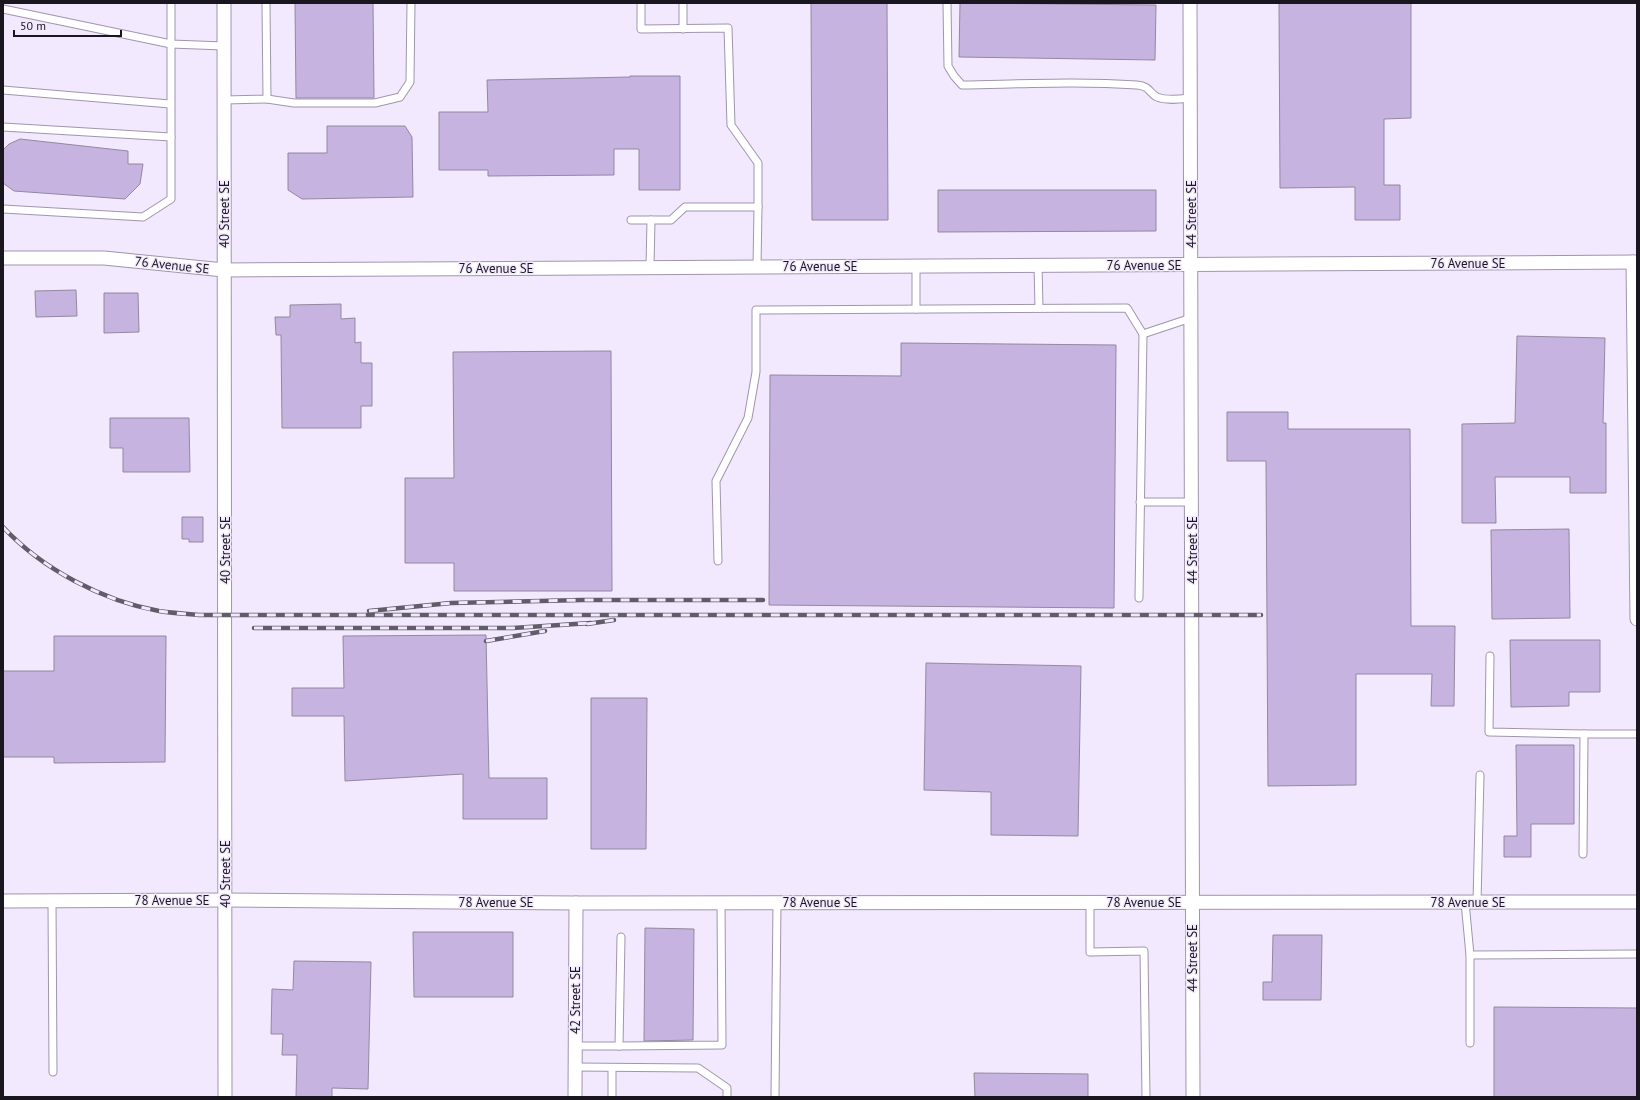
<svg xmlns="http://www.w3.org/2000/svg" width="1640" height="1100" font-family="'PT Sans',sans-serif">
  <rect width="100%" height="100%" fill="#f2e9fe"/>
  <!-- building -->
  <g fill="#c7b3e0" stroke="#9288a0">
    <polygon points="295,3 373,3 374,98 296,98"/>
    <polygon points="811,3 887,3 888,220 812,220"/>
    <polygon points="960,3 1156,5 1155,60 959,57"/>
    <polygon points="1279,3 1411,3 1411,118 1384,119 1384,185 1400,185 1400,220 1355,220 1355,187 1280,188"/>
    <polygon points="630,76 680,76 680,190 639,190 639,149 614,149 614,175 488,176 488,170 439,170 439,112 488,112 487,80 630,77"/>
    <polygon points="327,126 405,126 412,137 413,197 302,199 288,190 288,153 327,153"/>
    <polygon points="20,139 128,151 128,164 143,164 140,184 125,199 14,191 3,183 3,150 9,144"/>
    <polygon points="938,190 1156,190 1156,231 938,232"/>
    <polygon points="76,290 77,316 36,317 35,291"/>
    <polygon points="104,293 138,293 139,332 104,333"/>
    <polygon points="341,304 341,319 355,318 355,343 361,342 361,363 372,363 372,406 361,406 361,428 282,428 281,335 276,335 275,317 290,317 290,305"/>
    <polygon points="1517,336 1605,338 1603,423 1606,423 1606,493 1570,493 1570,477 1495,477 1496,523 1462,523 1462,424 1515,423"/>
    <polygon points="901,343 1116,345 1114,608 769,605 770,375 901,376"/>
    <polygon points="611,351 612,591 454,591 454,563 405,563 405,478 454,478 453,352"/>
    <polygon points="1227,412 1288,412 1288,429 1410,429 1411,626 1455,626 1454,706 1431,706 1432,674 1356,674 1356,785 1268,786 1266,461 1227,461"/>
    <polygon points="110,418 189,418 190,472 123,472 123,448 110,448"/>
    <polygon points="182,517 203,517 203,542 189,542 189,539 182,539"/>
    <polygon points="1569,529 1570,618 1492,619 1491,530"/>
    <polygon points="486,635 489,778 547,778 547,819 463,819 463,774 345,781 344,716 292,716 292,688 344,688 343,636"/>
    <polygon points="54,636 166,636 165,762 54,763 54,757 3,757 3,671 54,671"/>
    <polygon points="1510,640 1600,640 1600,692 1569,692 1569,706 1511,707"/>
    <polygon points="926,663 1081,666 1078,836 991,835 991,792 924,790"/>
    <polygon points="591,698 647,698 646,849 591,849"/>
    <polygon points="1516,745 1574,745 1574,824 1531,824 1531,857 1504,857 1504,836 1517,836"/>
    <polygon points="645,928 694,929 693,1040 644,1041"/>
    <polygon points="413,932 513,932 513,997 414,997"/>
    <polygon points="1273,935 1322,935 1321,1000 1263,1000 1263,982 1272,982"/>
    <polygon points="294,961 371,962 368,1089 332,1088 332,1097 296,1097 297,1055 282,1055 283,1034 271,1034 272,989 293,990"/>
    <polygon points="1494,1007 1637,1008 1637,1097 1494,1097"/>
    <polygon points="974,1073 1088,1074 1088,1097 975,1097"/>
  </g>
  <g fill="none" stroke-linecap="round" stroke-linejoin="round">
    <!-- lane casing -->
    <g stroke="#a095ad" stroke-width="9">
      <g id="lane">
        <polyline points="641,3 641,29 728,28 731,125 758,163 758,207"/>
        <polyline points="683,3 683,29"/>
        <path d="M947,3L948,66L954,76L962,85C1021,84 1079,81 1137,85C1150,86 1149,93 1157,97C1166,101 1181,99 1191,98"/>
        <polyline points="3,9 171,44 224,46"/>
        <polyline points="3,90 170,104"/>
        <polyline points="267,99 294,103 375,103 400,97 410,82 411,3"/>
        <polyline points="224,100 267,99 266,3"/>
        <polyline points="3,127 171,137"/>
        <polyline points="3,209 143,217 171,199 171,3"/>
        <polyline points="631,220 651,220 650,267"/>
        <polyline points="651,220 671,220 685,207 758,207 757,267"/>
        <polyline points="1038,265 1039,308"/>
        <polyline points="916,309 916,266"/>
        <polyline points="1140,502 1192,502"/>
        <polyline points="718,561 716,481 748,418 756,372 756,310 1127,308 1143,334"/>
        <polyline points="1139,598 1143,334 1191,318"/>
        <polyline points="1490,656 1489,732 1584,734"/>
        <polyline points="1583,854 1584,734 1637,734"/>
        <polyline points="52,901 53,1072"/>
        <polyline points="1090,902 1090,952 1144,951 1146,1097"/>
        <polyline points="1465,902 1470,955 1470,1043"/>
        <polyline points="1477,902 1480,775"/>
        <polyline points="1470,955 1637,954"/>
        <polyline points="575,1046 619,1046 621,937"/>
        <polyline points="619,1046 722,1045 721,902"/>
        <polyline points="575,1067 698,1068 727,1088 727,1097"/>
        <polyline points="612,1097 612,1068"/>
        <polyline points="775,1097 777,902"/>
      </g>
    </g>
    <!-- street casing -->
    <g stroke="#a095ad" stroke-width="15">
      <g id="street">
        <polyline points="224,3 225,1097"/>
        <polyline points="1190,3 1193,1097"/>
        <polyline points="3,258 104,258 224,270 1637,262"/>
        <polyline points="1633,262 1637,619"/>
        <polyline points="3,901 225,900 576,903 1637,902"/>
        <polyline points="575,1097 576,903"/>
      </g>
    </g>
    <!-- lane -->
    <use href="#lane" stroke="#fff" stroke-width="7"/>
    <!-- street -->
    <use href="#street" stroke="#fff" stroke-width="13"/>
    <!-- rail casing -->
    <g stroke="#625c69" stroke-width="4.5">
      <g id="rail">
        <path d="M3,527C42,569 103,601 159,611C172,613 186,614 199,615H1261"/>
        <polyline points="369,611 451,603 582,600 763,600"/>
        <polyline points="587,624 614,620"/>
        <polyline points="254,628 513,628 591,623"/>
        <polyline points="486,641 545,631"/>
      </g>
    </g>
    <!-- rail -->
    <use href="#rail" stroke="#f2e9fe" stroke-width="3" stroke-dasharray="9" stroke-linecap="butt"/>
  </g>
  <g text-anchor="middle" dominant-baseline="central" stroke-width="3" stroke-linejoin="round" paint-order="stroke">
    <!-- street labels -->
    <g font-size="13" fill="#1a161f" stroke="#f2e9fe">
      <text transform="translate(224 214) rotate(-90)">40 Street SE</text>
      <text transform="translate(1191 214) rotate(-90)">44 Street SE</text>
      <text x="1468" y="263">76 Avenue SE</text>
      <text transform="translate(172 265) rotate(6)">76 Avenue SE</text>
      <text x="1144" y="265">76 Avenue SE</text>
      <text x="820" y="266">76 Avenue SE</text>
      <text x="496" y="268">76 Avenue SE</text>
      <text transform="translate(225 550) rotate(-90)">40 Street SE</text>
      <text transform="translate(1192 550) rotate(-90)">44 Street SE</text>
      <text transform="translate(225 874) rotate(-90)">40 Street SE</text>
      <text x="172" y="900">78 Avenue SE</text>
      <text x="496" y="902">78 Avenue SE</text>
      <text x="820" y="902">78 Avenue SE</text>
      <text x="1144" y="902">78 Avenue SE</text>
      <text x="1468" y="902">78 Avenue SE</text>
      <text transform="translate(1192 958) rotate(-90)">44 Street SE</text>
      <text transform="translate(575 1000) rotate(-90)">42 Street SE</text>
    </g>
  </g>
  <!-- border -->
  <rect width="1640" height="1100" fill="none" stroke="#1a161f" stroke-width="8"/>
  <!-- scale -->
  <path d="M14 30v6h107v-6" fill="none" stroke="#1a161f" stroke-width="2"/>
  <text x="20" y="30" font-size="12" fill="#1a161f" stroke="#f2e9fe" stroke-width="3" paint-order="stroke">50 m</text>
</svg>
